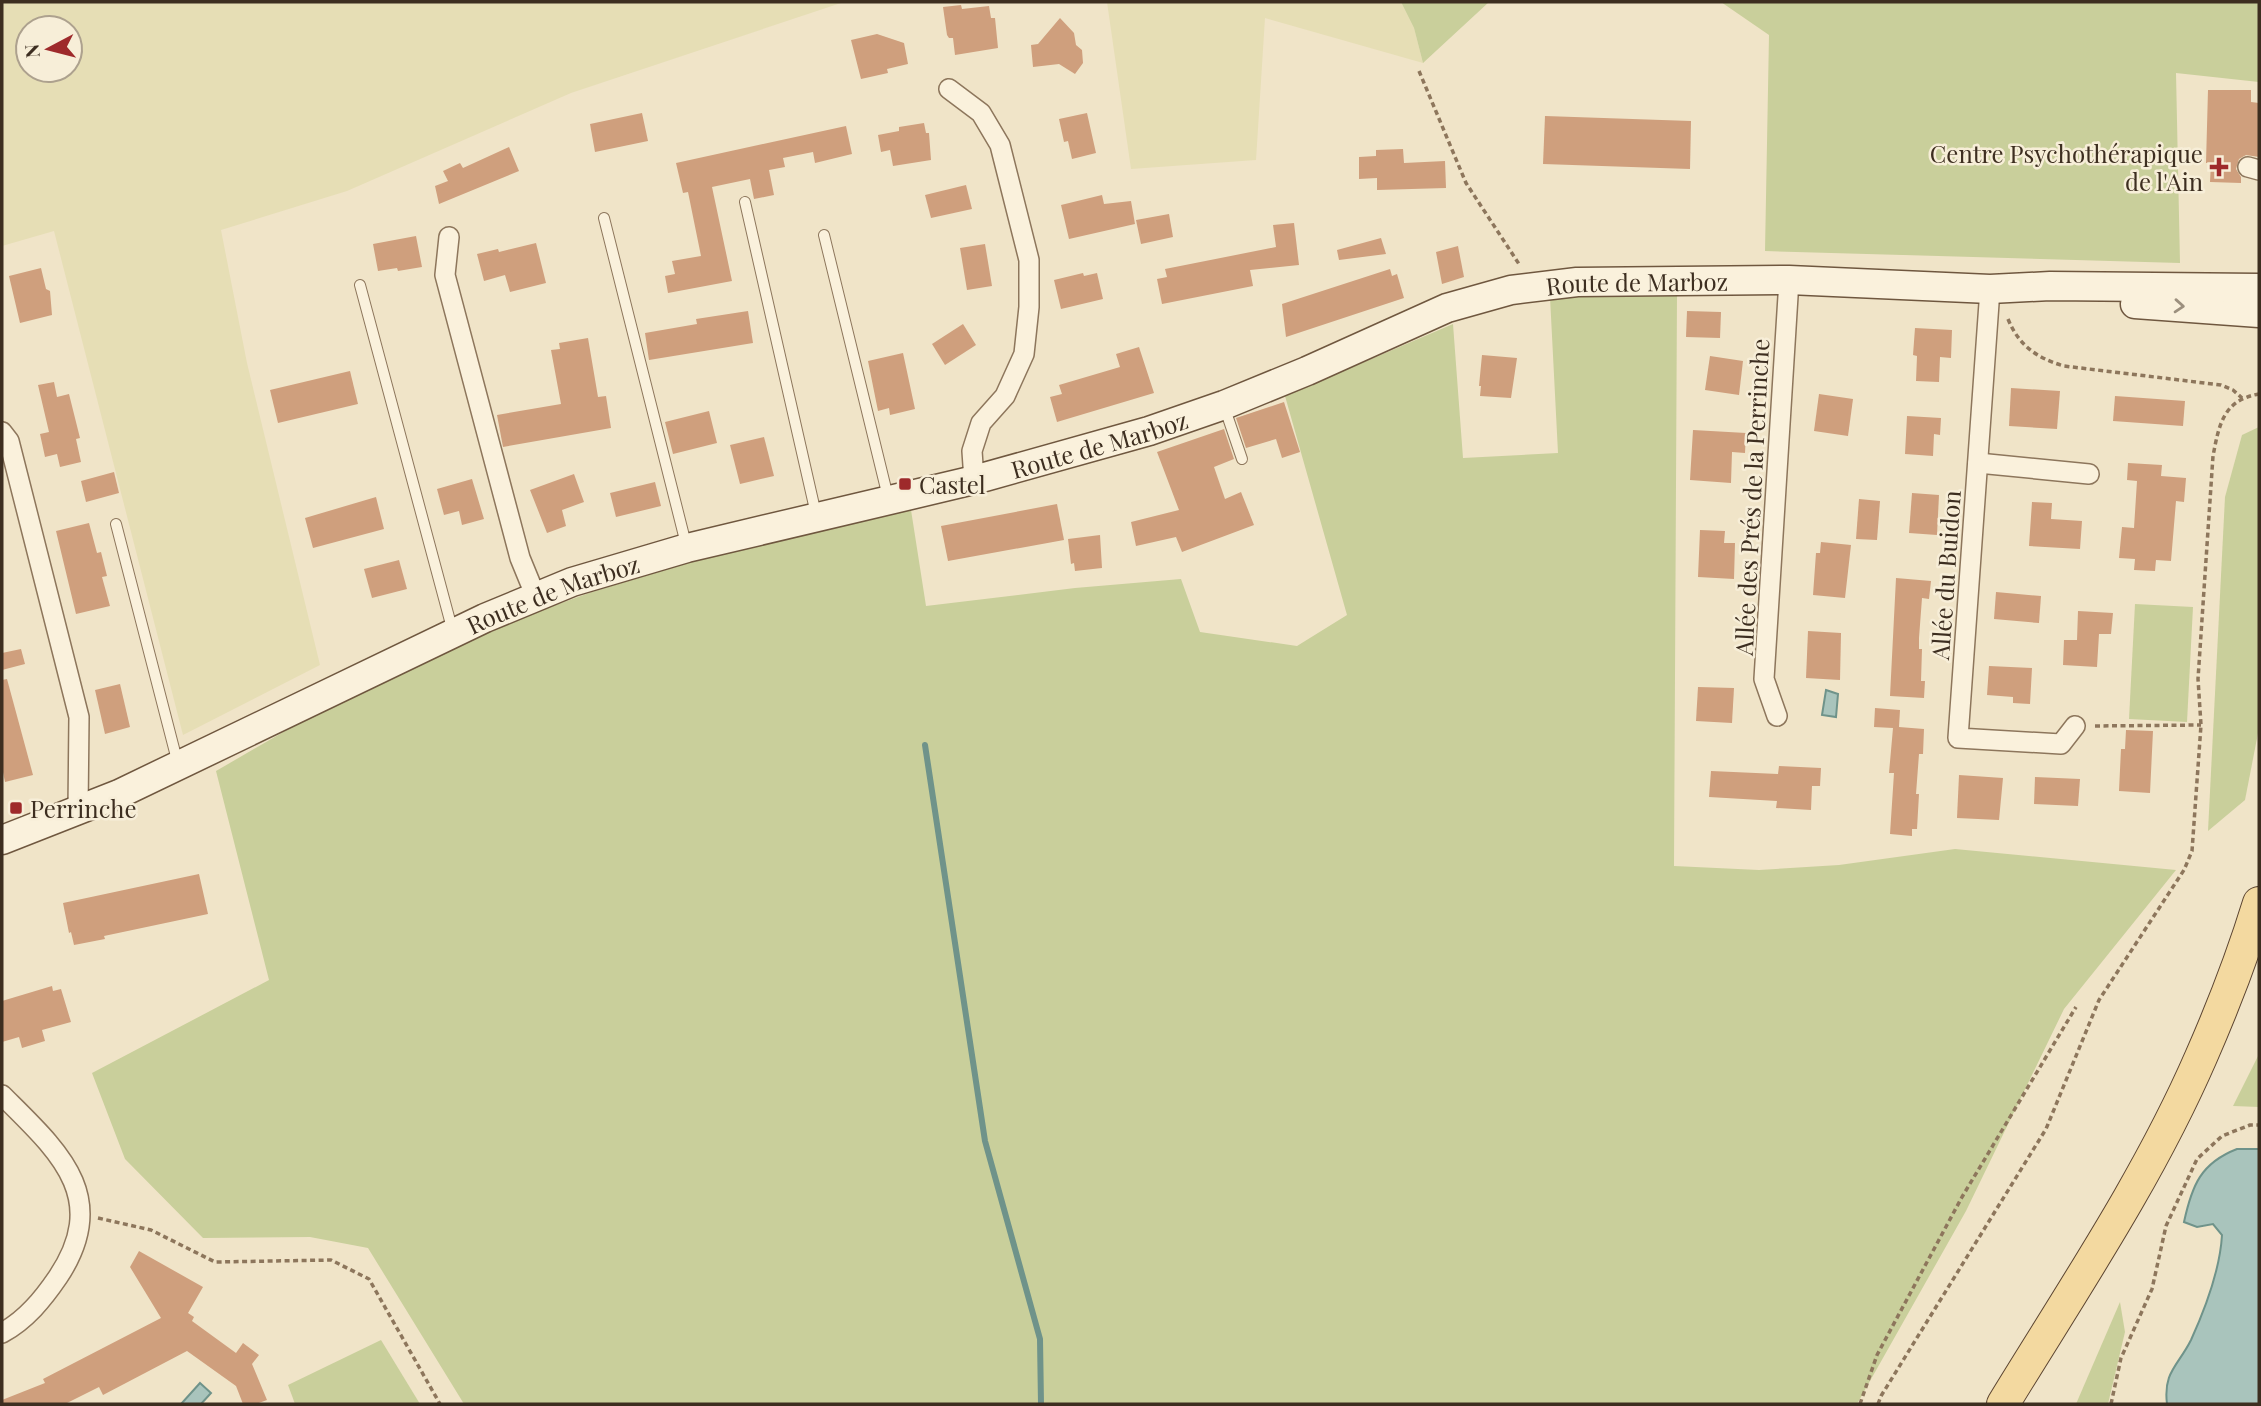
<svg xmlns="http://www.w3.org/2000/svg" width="2261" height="1406" font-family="'Playfair Display',serif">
  <rect width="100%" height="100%" fill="#f0e4c8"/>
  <!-- farmland -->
  <g fill="#e6deb5" fill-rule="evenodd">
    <path d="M2,2H844L571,93L347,191L221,230L247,363L320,665L183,735L54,231L2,246ZM28,28H70V70H28Z"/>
    <polygon points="1107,2 1401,2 1414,28 1423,63 1265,18 1256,160 1131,169"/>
  </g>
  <!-- green -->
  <g fill="#c9cf9b">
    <polygon points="1401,2 1489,2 1423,63 1414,28"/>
    <polygon points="1721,2 2259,2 2259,82 2176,73 2180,263 1765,251 1769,35"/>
    <polygon points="1677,295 1674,866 1759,870 1839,865 1955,849 2176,870 2064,1009 1966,1211 1857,1404 464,1404 368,1248 310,1237 203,1238 125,1159 92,1073 269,980 216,771 311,716 503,624 592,592 698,560 911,510 926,606 1075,588 1181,579 1200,632 1297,646 1347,615 1285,396 1453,324 1463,458 1558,453 1550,297"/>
    <polygon points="2259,427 2259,728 2245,800 2208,831 2225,497 2242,435"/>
    <polygon points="2135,604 2193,607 2187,722 2129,719"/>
    <polygon points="2259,1054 2259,1107 2233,1106"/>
    <polygon points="2120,1302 2125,1332 2108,1404 2076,1404"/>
    <polygon points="381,1340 420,1404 295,1404 288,1385"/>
  </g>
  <!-- water -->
  <g fill="#a9c4bc" stroke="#6f938a" stroke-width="2">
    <polygon points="1826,690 1838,694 1836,717 1822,715"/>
    <path d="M2237,1149H2259V1404H2167C2163,1372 2178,1366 2191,1340C2206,1307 2220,1270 2222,1235L2213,1224L2197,1227L2184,1222C2192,1185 2201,1163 2237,1149Z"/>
    <polygon points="200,1383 211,1393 201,1404 181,1404"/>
  </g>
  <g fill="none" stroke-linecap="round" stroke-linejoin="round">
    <!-- stream -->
    <polyline stroke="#6f938a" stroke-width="6" points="925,745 985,1141 1040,1339 1041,1404"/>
  </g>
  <!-- building -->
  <g fill="#cf9f7d">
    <polygon points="961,5 962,9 989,6 991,18 995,18 998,48 955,55 953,38 949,38 947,35 943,7"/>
    <polygon points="1060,18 1074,33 1076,45 1082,50 1083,63 1075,74 1059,64 1033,67 1031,45 1038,44"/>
    <polygon points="877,34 904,43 908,64 887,69 888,73 861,79 851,40"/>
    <polygon points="2208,90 2251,90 2251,102 2259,103 2259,157 2246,155 2239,159 2236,169 2241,177 2241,183 2210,182 2211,163 2206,163"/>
    <polygon points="642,113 648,141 595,152 590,124"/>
    <polygon points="1087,113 1096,153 1072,159 1068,141 1064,142 1059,119"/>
    <polygon points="1545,116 1691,121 1690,169 1543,164"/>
    <polygon points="924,123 926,133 929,133 931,160 893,166 890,150 881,152 878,135 899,131 899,127"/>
    <polygon points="846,126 852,154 815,163 813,152 783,158 785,167 769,170 774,195 754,199 750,179 712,187 732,281 668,293 665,276 675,274 672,261 701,256 688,192 683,193 676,163"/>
    <polygon points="509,147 519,171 439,204 435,186 448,181 443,171 460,163 463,168"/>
    <polygon points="1403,149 1404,163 1445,161 1446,188 1377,190 1377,178 1359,179 1359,157 1376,156 1376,150"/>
    <polygon points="966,185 972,209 931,218 925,195"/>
    <polygon points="1102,195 1104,204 1131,201 1135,224 1069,239 1061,205"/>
    <polygon points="1169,214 1173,237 1141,244 1136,220"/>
    <polygon points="1294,223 1299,265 1250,270 1253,286 1162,304 1157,279 1167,277 1165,269 1276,247 1273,225"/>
    <polygon points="416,236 422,267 398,271 397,268 378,271 373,244"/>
    <polygon points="1381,238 1386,254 1339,260 1337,250"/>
    <polygon points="536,243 546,283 510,292 505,275 484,281 477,254 498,249 499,252"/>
    <polygon points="985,244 992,286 967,290 960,248"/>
    <polygon points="1458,246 1464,277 1442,284 1436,252"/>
    <polygon points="41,268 46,289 50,291 52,315 20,323 9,276"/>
    <polygon points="1390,269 1392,276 1397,274 1404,298 1286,337 1282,304"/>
    <polygon points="1083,273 1084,276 1097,273 1103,299 1061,309 1054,280"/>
    <polygon points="748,311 753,343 649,360 645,333 697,324 696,319"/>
    <polygon points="1687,311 1721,312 1720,338 1686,337"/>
    <polygon points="963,324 976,345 945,365 932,344"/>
    <polygon points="1915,328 1952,330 1951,358 1940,357 1939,382 1916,381 1917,356 1913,355"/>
    <polygon points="588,338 598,397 606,396 611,428 503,447 497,415 561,404 551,350 560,349 559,343"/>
    <polygon points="1139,347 1154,393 1057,422 1050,397 1062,394 1059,385 1120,367 1116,354"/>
    <polygon points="903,353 915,409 890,415 889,408 878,411 868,361"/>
    <polygon points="1482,355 1517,358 1511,398 1480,396 1481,386 1479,386"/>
    <polygon points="1710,356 1743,361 1739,395 1705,390"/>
    <polygon points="350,371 358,404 278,423 270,390"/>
    <polygon points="54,382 57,397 69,394 80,438 76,439 81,462 60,467 57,454 45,457 40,434 49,432 38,385"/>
    <polygon points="2011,388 2060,391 2057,429 2009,426"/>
    <polygon points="1819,394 1853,399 1848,436 1814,431"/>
    <polygon points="2115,396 2185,401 2183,426 2113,421"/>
    <polygon points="1284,402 1300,452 1282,458 1276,439 1246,448 1236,418"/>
    <polygon points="709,411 717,443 673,454 665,422"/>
    <polygon points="1907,416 1941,418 1940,435 1934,434 1933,456 1905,454"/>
    <polygon points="1224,429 1234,459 1214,467 1225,499 1241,492 1254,525 1182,552 1176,537 1136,546 1131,522 1179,510 1157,452"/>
    <polygon points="1693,430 1746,433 1745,453 1732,452 1731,483 1690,480"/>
    <polygon points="764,437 774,476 740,484 730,445"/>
    <polygon points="2128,463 2162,465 2161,476 2186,478 2184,502 2176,501 2171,561 2156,560 2155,571 2134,570 2135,559 2119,558 2122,527 2134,528 2137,481 2127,480"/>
    <polygon points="114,472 119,493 86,502 81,481"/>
    <polygon points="574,474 584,502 562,510 566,526 547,533 530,490"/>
    <polygon points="472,479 484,519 462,525 459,511 444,515 437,489"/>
    <polygon points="655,482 661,506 616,517 610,493"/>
    <polygon points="1912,493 1939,495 1937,535 1909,533"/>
    <polygon points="376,497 384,529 313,548 305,518"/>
    <polygon points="1859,499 1880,501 1877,540 1856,539"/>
    <polygon points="2032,502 2052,503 2051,519 2082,521 2080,549 2029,546"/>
    <polygon points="1057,504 1064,540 948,561 941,526"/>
    <polygon points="89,523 97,553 101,552 107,576 102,577 110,606 76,614 56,531"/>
    <polygon points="1700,530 1725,531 1724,543 1735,543 1734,579 1698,577"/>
    <polygon points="1100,535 1102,568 1075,571 1074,563 1071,564 1068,539"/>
    <polygon points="1821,542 1851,545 1845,598 1813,595 1816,553 1820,553"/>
    <polygon points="399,560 407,589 372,598 364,569"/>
    <polygon points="1896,578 1931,581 1929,599 1922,598 1919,638 1919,649 1922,649 1921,681 1925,681 1924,698 1890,696"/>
    <polygon points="1996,592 2041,596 2039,623 1994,619"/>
    <polygon points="2078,611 2113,613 2111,634 2099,634 2097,667 2063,665 2064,640 2077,640"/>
    <polygon points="1808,631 1841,633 1840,680 1806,678"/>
    <polygon points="21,649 25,664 2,670 2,653"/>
    <polygon points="1989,666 2032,668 2030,704 2013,703 2013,697 1987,695"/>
    <polygon points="7,679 33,775 5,782 2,767 2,680"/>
    <polygon points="120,684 130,727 105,734 95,690"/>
    <polygon points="1698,687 1734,688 1732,723 1696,721"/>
    <polygon points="1875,708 1900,710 1899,727 1924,729 1923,754 1919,754 1916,794 1919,794 1917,829 1912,829 1912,836 1890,834 1894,773 1889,773 1893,728 1874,727"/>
    <polygon points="2126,730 2153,731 2150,793 2119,791 2121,749 2125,749"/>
    <polygon points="1779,766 1821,768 1820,786 1812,786 1811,810 1776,808 1777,801 1709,797 1711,771 1778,774"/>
    <polygon points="1959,775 2003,778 1999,820 1957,818"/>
    <polygon points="2035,777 2080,779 2078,806 2034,804"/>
    <polygon points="199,874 208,914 104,936 105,939 74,945 71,932 69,933 63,903"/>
    <polygon points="52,986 53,991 61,989 71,1022 42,1030 45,1041 22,1048 19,1037 2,1042 2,1001"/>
    <polygon points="139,1251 203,1287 188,1313 194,1317 192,1321 236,1353 243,1343 259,1355 252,1364 267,1400 256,1404 243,1404 236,1386 187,1351 103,1395 99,1387 65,1404 2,1404 2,1400 45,1383 43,1379 161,1318 130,1267"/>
  </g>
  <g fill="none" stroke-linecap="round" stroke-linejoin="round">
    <!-- lane casing -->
    <g stroke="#8d765c" stroke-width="12">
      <g id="lane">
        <polyline points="745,202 816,514"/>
        <polyline points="604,218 686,544"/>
        <polyline points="824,235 888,497"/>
        <polyline points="360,285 453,632"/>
        <polyline points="1225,409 1242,459"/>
        <polyline points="116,524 178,764"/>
      </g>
    </g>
    <!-- street casing -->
    <g stroke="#8d765c" stroke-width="22">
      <g id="street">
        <polyline points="949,89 981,113 1000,145 1029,260 1029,307 1024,354 1005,396 981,423 972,451 974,480"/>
        <polyline points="2248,167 2259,170"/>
        <polyline points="449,237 445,275 520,558 536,597"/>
        <polyline points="1990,289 1958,738 2061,744 2075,726"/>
        <polyline points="2,432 9,441 79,717 78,811"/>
        <polyline points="1978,463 2089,474"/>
        <polyline points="1777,716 1764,679 1789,280"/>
        <path d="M2,1095C57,1150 112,1196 58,1277C43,1299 26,1320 2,1333"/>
      </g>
    </g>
    <!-- secondary casing -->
    <g stroke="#6f573f" stroke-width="31">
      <g id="secondary">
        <polyline points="2135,304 2259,313"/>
        <path id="s1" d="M2,840L119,794L485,618L572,582L687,548L974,480L1149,431L1224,405L1307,371L1447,308L1511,290L1577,282L1789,280L1990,289L2050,286L2259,288"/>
      </g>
    </g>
    <!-- primary casing -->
    <g stroke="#5b4430" stroke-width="34">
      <path id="primary" d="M2003,1404C2072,1291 2148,1179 2201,1057C2223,1007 2243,955 2259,903"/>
    </g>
    <!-- path -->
    <g stroke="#8d765c" stroke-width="3.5" stroke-dasharray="5 3.5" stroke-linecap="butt">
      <polyline points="1419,71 1466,183 1519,264"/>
      <path d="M2008,319C2019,346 2037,358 2064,366L2221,385L2233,390L2242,398"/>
      <polyline points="2095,726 2201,725"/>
      <polyline points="98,1218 151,1230 215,1262 331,1260 369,1279 440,1404"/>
      <polyline points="1860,1404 1877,1355 1962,1197 2076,1007"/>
      <path d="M1878,1404L1881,1396L2046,1129L2099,1000L2184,870L2192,851L2201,725L2198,679L2213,456C2219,425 2223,400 2259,394"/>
      <polyline points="2111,1404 2121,1358 2152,1289 2166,1226 2197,1159 2222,1136 2250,1125 2259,1125"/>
    </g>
    <!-- lane -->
    <use href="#lane" stroke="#faf1dc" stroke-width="10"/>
    <!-- street -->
    <use href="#street" stroke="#faf1dc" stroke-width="19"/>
    <!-- secondary -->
    <use href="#secondary" stroke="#faf1dc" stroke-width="28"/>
    <!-- primary -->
    <use href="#primary" stroke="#f3d9a0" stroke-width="32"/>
  </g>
  <!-- one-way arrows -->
  <defs><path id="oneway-chevron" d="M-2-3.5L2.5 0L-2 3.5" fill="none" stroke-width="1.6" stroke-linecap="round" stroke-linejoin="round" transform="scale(1.75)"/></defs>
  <use stroke="#9c907e" href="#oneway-chevron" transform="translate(2179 306) rotate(4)"/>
  <!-- markers -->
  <g fill="#9e2a2b" stroke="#f7eed8" stroke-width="2.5">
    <path d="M2215.5 156.5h7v7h7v7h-7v7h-7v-7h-7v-7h7z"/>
    <rect x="898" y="477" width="14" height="14" rx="3.5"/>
    <rect x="9" y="801" width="14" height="14" rx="3.5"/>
  </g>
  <g text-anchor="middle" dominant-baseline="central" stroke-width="5" stroke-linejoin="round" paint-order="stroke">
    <!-- poi labels -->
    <g font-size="24" fill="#3d2e20" stroke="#f7eed8" text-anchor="start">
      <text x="2203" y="153" text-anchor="end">Centre Psychothérapique<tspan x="2203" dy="28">de l'Ain</tspan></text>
      <text x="919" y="484">Castel</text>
      <text x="30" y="808">Perrinche</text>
    </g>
    <!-- street labels -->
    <g font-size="24" fill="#3d2e20" stroke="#f7eed8">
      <text stroke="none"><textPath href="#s1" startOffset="1738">Route de Marboz</textPath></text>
      <text stroke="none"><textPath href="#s1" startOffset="1171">Route de Marboz</textPath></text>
      <text transform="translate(1751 497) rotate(-87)">Allée des Prés de la Perrinche</text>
      <text transform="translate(1945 575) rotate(-86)">Allée du Buidon</text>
      <text stroke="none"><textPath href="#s1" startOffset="604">Route de Marboz</textPath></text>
    </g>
  </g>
  <!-- border -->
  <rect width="2261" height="1406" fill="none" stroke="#3d2e20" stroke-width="7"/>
  <!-- north arrow -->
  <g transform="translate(49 49) rotate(263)"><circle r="33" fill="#f7eed8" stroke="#ada18e" stroke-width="2"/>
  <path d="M0-5L12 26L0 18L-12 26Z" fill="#9e2a2b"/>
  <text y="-10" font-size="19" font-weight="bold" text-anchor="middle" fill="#3d2e20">N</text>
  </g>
</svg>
